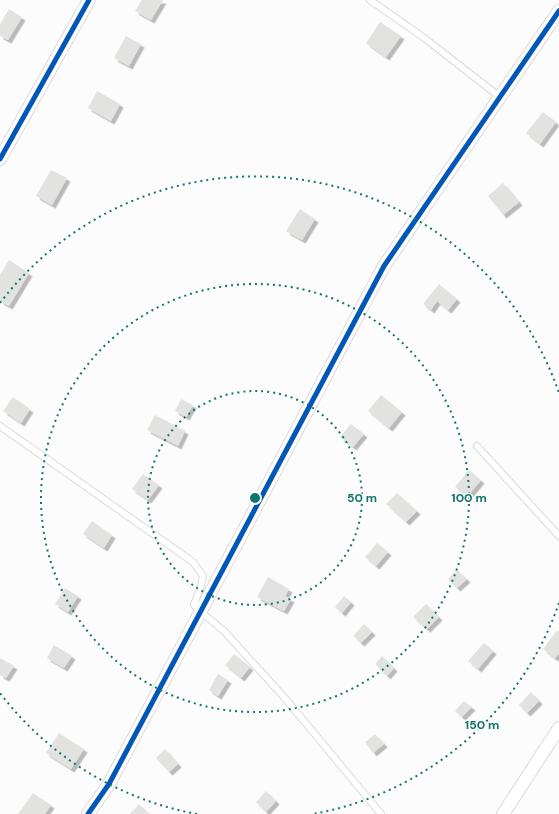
<svg xmlns="http://www.w3.org/2000/svg" width="559" height="814" font-family="'DM Sans',sans-serif">
  <defs>
    <filter id="shadow"><feDropShadow dx="3.5" dy="3.5" stdDeviation="0" flood-color="#0004"/></filter>
  </defs>
  <rect width="100%" height="100%" fill="#fdfcfc"/>
  <!-- building -->
  <g fill="#e2e3e1" filter="url(#shadow)">
    <polygon points="142,0 163,0 151,20 135,11"/>
    <polygon points="9,9 22,17 8,40 0,36 0,24"/>
    <polygon points="380,22 401,36 386,57 366,43"/>
    <polygon points="126,36 141,44 129,66 114,58"/>
    <polygon points="97,91 120,104 111,121 88,108"/>
    <polygon points="543,112 556,122 540,144 526,133"/>
    <polygon points="51,170 67,178 52,205 36,196"/>
    <polygon points="503,183 519,202 503,215 488,196"/>
    <polygon points="300,209 315,219 302,240 286,231"/>
    <polygon points="9,260 29,273 9,306 0,301 0,275"/>
    <polygon points="439,284 457,299 448,310 437,301 431,310 423,304"/>
    <polygon points="381,395 402,412 389,428 368,411"/>
    <polygon points="13,397 30,409 21,423 3,411"/>
    <polygon points="181,399 193,405 186,417 175,411"/>
    <polygon points="155,415 185,431 178,446 147,430"/>
    <polygon points="351,424 364,434 353,447 340,437"/>
    <polygon points="469,470 481,480 467,497 455,487"/>
    <polygon points="143,474 159,485 148,500 132,489"/>
    <polygon points="397,493 417,511 406,522 386,504"/>
    <polygon points="92,521 112,535 104,548 83,534"/>
    <polygon points="377,543 388,552 376,566 365,557"/>
    <polygon points="457,570 467,579 457,588 448,579"/>
    <polygon points="268,577 289,589 285,596 291,599 284,611 257,597"/>
    <polygon points="65,588 78,596 68,612 55,604"/>
    <polygon points="344,596 351,602 342,613 335,607"/>
    <polygon points="426,604 439,617 427,629 413,617"/>
    <polygon points="364,624 372,632 361,643 353,636"/>
    <polygon points="557,630 559,632 559,653 555,658 543,649"/>
    <polygon points="484,643 493,651 478,669 468,661"/>
    <polygon points="54,645 72,656 64,668 47,658"/>
    <polygon points="234,654 250,667 241,678 225,665"/>
    <polygon points="382,656 394,668 387,676 375,664"/>
    <polygon points="0,658 14,666 6,678 0,675"/>
    <polygon points="218,674 228,680 218,696 209,690"/>
    <polygon points="531,692 539,701 527,713 519,705"/>
    <polygon points="464,701 472,707 462,717 455,711"/>
    <polygon points="59,733 84,749 71,769 46,753"/>
    <polygon points="375,734 384,744 373,753 365,742"/>
    <polygon points="165,749 178,764 169,772 156,758"/>
    <polygon points="266,791 276,801 266,812 256,802"/>
    <polygon points="33,793 51,805 45,814 18,814"/>
    <polygon points="139,804 149,814 130,814"/>
  </g>
  <g fill="none" stroke-linecap="round" stroke-linejoin="round">
    <!-- service casing -->
    <g stroke="#ddd9d9" stroke-width="8">
      <g id="service">
        <polyline points="370,0 423,37 500,97"/>
        <polyline points="0,426 193,562 203,576 201,586 197,596 194,605 201,612 224,631 284,697 381,814"/>
        <polyline points="477,446 559,536"/>
      </g>
    </g>
    <!-- minor casing -->
    <g stroke="#ddd9d9" stroke-width="14">
      <g id="minor">
        <polyline points="0,159 89,0"/>
        <polyline points="88,814 109,784 384,266 559,11"/>
        <polyline points="503,814 559,728"/>
      </g>
    </g>
    <!-- service -->
    <use href="#service" stroke="#fff" stroke-width="6"/>
    <!-- minor -->
    <use href="#minor" stroke="#fff" stroke-width="12"/>
    <!-- cycleway casing -->
    <g stroke="#fefbfb" stroke-width="8">
      <g id="cycleway">
        <polyline points="0,159 89,0"/>
        <polyline points="88,814 109,784 384,266 559,11"/>
      </g>
    </g>
    <!-- cycleway -->
    <use href="#cycleway" stroke="#0057b8" stroke-width="5"/>
  </g>
  <!-- distance rings -->
  <g fill="none" stroke="#0f766e" stroke-width="2" stroke-dasharray="2 4">
    <circle cx="255" cy="498" r="107"/>
    <circle cx="255" cy="498" r="214"/>
    <path d="M559 603A321 321 0 0 1 313 814M197 814A321 321 0 0 1 0 693M0 303A321 321 0 0 1 559 393"/>
  </g>
  <circle cx="255" cy="498" r="6" fill="#0f766e" stroke="#fefbfb" stroke-width="2"/>
  <g font-size="12" text-anchor="middle" font-weight="bold" fill="#0f766e" stroke="#fefbfb" stroke-width="3" stroke-linejoin="round" paint-order="stroke">
    <text x="362" y="502">50 m</text>
    <text x="469" y="502">100 m</text>
    <text x="482" y="729">150 m</text>
  </g>
</svg>
